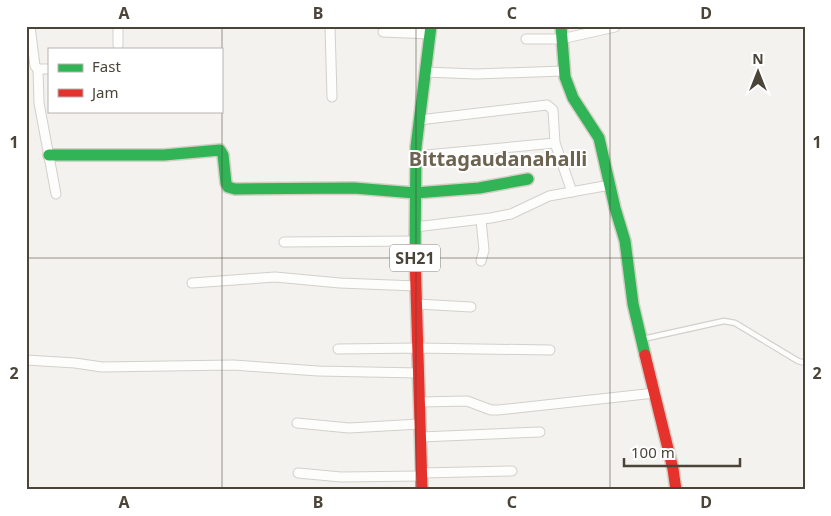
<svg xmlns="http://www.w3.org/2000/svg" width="831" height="516" font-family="'Noto Sans',sans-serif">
  <rect width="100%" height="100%" fill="#f4f2ee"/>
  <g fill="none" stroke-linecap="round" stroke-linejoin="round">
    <!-- lane casing -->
    <g stroke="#d2d0cb" stroke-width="7">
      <polyline id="lane" points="643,339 724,321 735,323 798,361 805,363"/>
    </g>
    <!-- street casing -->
    <g stroke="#d2d0cb" stroke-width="11">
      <g id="street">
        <polyline points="30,26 35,66 38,69 49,69"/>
        <polyline points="118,26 118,45"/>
        <polyline points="330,26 332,97"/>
        <polyline points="383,32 430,34"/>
        <polyline points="526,39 561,39 615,27"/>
        <polyline points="38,69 39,103 56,194"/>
        <polyline points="425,72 476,74 563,71"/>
        <polyline points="419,120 547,105 553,110 555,143 572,192"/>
        <polyline points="415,156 555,143"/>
        <polyline points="415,227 491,218 511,214 549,196 610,185"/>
        <polyline points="284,242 415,241"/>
        <polyline points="481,261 484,250 481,220"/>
        <polyline points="192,283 275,277 340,283 416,286"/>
        <polyline points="417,304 471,307"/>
        <polyline points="338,349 418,348 550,350"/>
        <polyline points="26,360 75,363 102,367 233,365 318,371 419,373"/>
        <polyline points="420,402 467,401 491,410 498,410 655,393"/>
        <polyline points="297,423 349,428 420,424"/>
        <polyline points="421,437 540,432"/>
        <polyline points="298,473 341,477 422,476"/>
        <polyline points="422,473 512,471"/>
      </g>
    </g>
    <!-- fast casing -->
    <g stroke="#d3cfc5" stroke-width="14">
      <g id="fast">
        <polyline points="561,26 565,77 573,98 599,138 615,208 625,241 633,304 645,355"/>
        <polyline points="49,155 164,155 220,150 223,155 226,183 228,187 235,189 354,188 415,193 479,188 528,179"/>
        <polyline points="415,255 416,147 431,26"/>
      </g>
    </g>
    <!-- jam casing -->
    <g stroke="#d3cfc5" stroke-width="14">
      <g id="jam">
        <polyline points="415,255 422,490"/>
        <polyline points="645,355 673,469 676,490"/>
      </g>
    </g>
    <!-- lane -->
    <use href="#lane" stroke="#fdfdfc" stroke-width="4.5"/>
    <!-- street -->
    <use href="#street" stroke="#fdfdfc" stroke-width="9"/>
    <!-- fast -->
    <use href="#fast" stroke="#30b455" stroke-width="11"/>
    <!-- jam -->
    <use href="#jam" stroke="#e5322d" stroke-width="11"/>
  </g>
  <!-- grid -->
  <path fill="none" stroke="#4b4439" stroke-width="1" stroke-opacity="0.55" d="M222,26V490M416,26V490M610,26V490M26,258H805"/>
  <g text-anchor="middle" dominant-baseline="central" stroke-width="4" stroke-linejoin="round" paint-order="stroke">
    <!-- shield labels -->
    <rect fill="#fff" stroke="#817c74" stroke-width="1" x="390" y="244.5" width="50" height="27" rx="4"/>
    <g font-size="16" font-weight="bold" fill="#4b4439">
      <text x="415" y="258">SH21</text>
    </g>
    <!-- quarter labels -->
    <g font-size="20" font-weight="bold" fill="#6e6250" stroke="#fff">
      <text x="498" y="158">Bittagaudanahalli</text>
    </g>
  </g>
  <!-- border -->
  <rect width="831" height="516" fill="none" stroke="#ffffff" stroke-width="55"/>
  <!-- legend -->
  <rect x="48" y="48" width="175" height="65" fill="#ffffff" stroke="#b7b4b0"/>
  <rect x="58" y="64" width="25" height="8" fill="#30b455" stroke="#b7b4b0"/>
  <text x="92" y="72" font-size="15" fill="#4b4439">Fast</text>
  <rect x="58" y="89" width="25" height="8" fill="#e5322d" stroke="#b7b4b0"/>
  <text x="92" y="98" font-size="15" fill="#4b4439">Jam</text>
  <!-- north arrow -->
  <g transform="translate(758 72)" stroke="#ffffff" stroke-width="4" paint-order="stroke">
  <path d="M0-4L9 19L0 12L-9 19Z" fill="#4b4439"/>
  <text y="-8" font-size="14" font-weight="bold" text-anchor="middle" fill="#4b4439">N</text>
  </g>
  <!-- scale -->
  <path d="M624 458v8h116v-8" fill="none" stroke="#4b4439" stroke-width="2.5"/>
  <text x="631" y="458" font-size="15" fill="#4b4439" stroke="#ffffff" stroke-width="4" paint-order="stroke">100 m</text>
  <rect x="28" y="28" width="776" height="460" fill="none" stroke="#4b4439" stroke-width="2"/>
  <g font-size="16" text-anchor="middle" font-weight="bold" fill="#4b4439">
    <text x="124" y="19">A</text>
    <text x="318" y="19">B</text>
    <text x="512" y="19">C</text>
    <text x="706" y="19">D</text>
    <text x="14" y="148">1</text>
    <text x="817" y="148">1</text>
    <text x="14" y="379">2</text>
    <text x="817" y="379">2</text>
    <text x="124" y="508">A</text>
    <text x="318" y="508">B</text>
    <text x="512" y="508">C</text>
    <text x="706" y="508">D</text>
  </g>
</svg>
